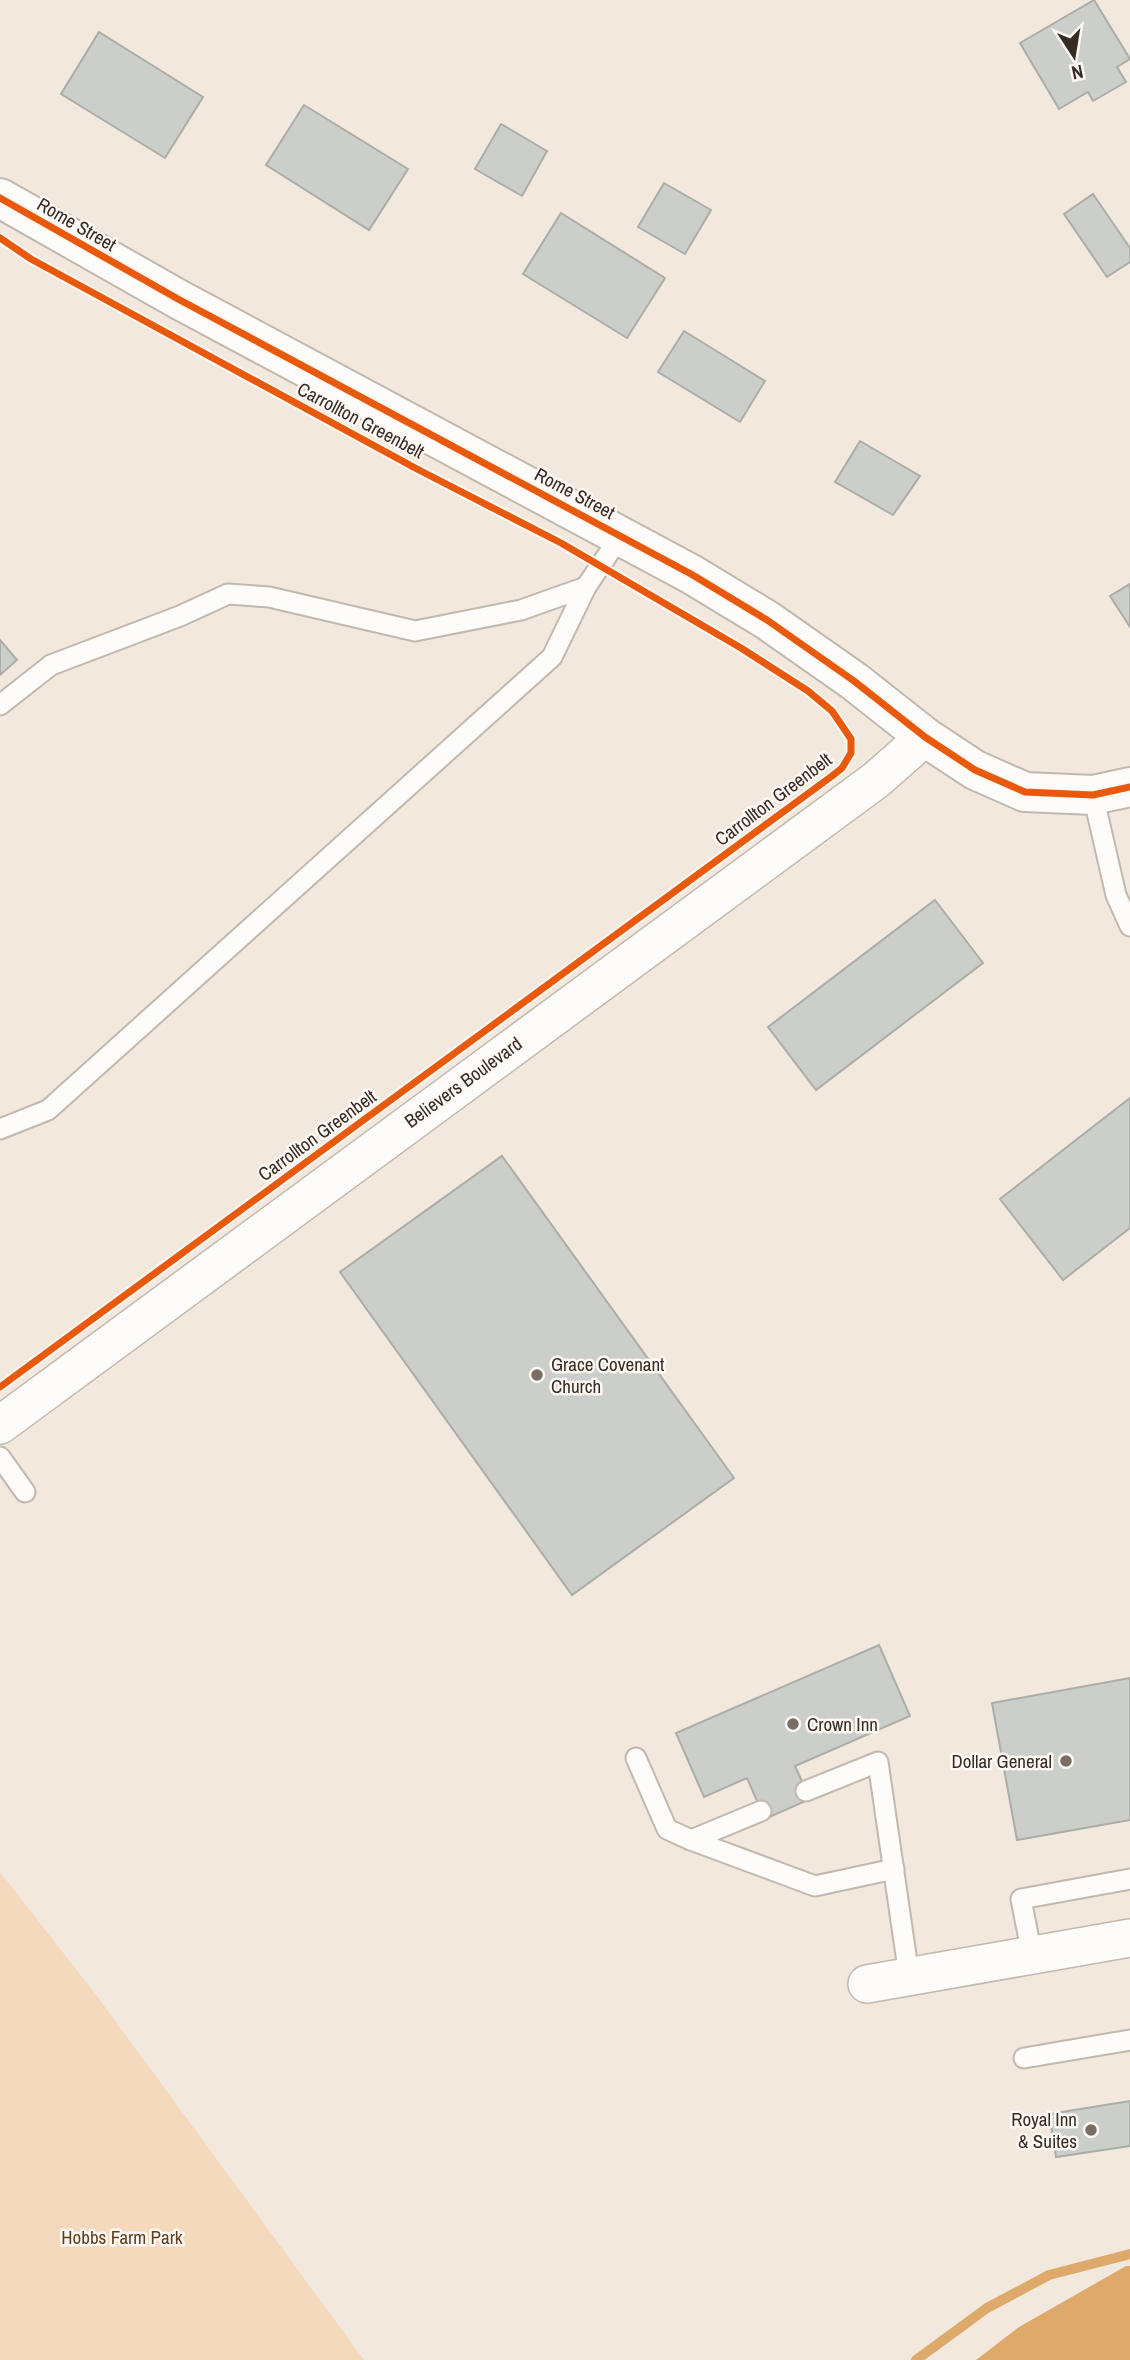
<svg xmlns="http://www.w3.org/2000/svg" width="1130" height="2360" font-family="'Archivo Narrow',sans-serif">
  <rect width="100%" height="100%" fill="#f3e8dd"/>
  <!-- green -->
  <polygon fill="#f5d9bd" points="0,1872 97,1996 364,2360 0,2360"/>
  <!-- water -->
  <polygon fill="#deaa6c" points="1126,2266 1130,2266 1130,2360 976,2360 1019,2327"/>
  <g fill="none" stroke-linecap="round" stroke-linejoin="round">
    <!-- stream -->
    <polyline stroke="#deaa6c" stroke-width="10" points="916,2360 987,2308 1049,2275 1130,2254"/>
  </g>
  <!-- building -->
  <g fill="#cbcec9" stroke="#abada8" stroke-width="2">
    <polygon points="1094,0 1130,59 1117,67 1126,82 1093,101 1088,92 1059,109 1020,43"/>
    <polygon points="99,32 203,97 165,158 61,94"/>
    <polygon points="304,105 408,169 369,230 266,165"/>
    <polygon points="501,124 547,151 522,196 475,169"/>
    <polygon points="664,183 711,210 685,254 638,227"/>
    <polygon points="1093,194 1130,248 1130,262 1107,277 1064,214"/>
    <polygon points="561,213 665,278 627,338 523,274"/>
    <polygon points="684,331 765,381 740,422 658,372"/>
    <polygon points="860,441 920,476 893,515 835,482"/>
    <polygon points="1130,584 1130,627 1110,596"/>
    <polygon points="0,640 17,660 0,675"/>
    <polygon points="935,900 983,963 816,1090 768,1027"/>
    <polygon points="1130,1098 1130,1228 1063,1280 1000,1199"/>
    <polygon points="502,1156 734,1478 572,1595 340,1272"/>
    <polygon points="879,1645 910,1716 795,1766 810,1799 765,1819 747,1778 704,1797 676,1733"/>
    <polygon points="1130,1678 1130,1820 1017,1840 992,1703"/>
    <polygon points="1130,2101 1130,2146 1056,2157 1049,2114"/>
  </g>
  <g fill="none" stroke-linecap="round" stroke-linejoin="round">
    <!-- service casing -->
    <g stroke="#c1b8ae" stroke-width="23">
      <g id="service">
        <polyline points="0,705 51,665 180,616 228,594 269,597 415,631 521,610 586,587"/>
        <polyline points="1093,795 1116,895 1130,926"/>
        <polyline points="0,1129 48,1110 552,657 586,587 621,535"/>
        <polyline points="0,1457 25,1492"/>
        <polyline points="636,1758 667,1829 691,1840"/>
        <polyline points="806,1791 878,1762 909,1976"/>
        <polyline points="761,1811 691,1840 815,1886 894,1869"/>
        <polyline points="1032,1955 1021,1899 1130,1879"/>
        <polyline points="1024,2058 1130,2040"/>
      </g>
    </g>
    <!-- minor casing -->
    <g stroke="#c1b8ae" stroke-width="40">
      <g id="minor">
        <polyline points="0,1425 876,780 925,737"/>
        <polyline points="867,1984 1130,1938"/>
      </g>
    </g>
    <!-- tertiary casing -->
    <g stroke="#c1b8ae" stroke-width="42">
      <polyline id="tertiary" points="0,198 178,299 691,574 767,620 854,681 925,737 975,770 1025,792 1093,795 1130,787"/>
    </g>
    <!-- service -->
    <use href="#service" stroke="#fdfcfa" stroke-width="19"/>
    <!-- minor -->
    <use href="#minor" stroke="#fdfcfa" stroke-width="37"/>
    <!-- tertiary -->
    <use href="#tertiary" stroke="#fdfcfa" stroke-width="38"/>
    <!-- cycleway casing -->
    <g stroke="#fdf8f3" stroke-width="11">
      <g id="cycleway">
        <polyline points="0,198 178,299 691,574 767,620 854,681 925,737 975,770 1025,792 1093,795 1130,787"/>
        <polyline points="0,238 31,259 417,469 561,543 741,648 808,691 832,711 851,739 851,753 842,768 832,776 0,1387"/>
      </g>
    </g>
    <!-- cycleway -->
    <use href="#cycleway" stroke="#e8590c" stroke-width="7"/>
  </g>
  <!-- markers -->
  <g fill="#786e64" stroke="#fdf8f3" stroke-width="2.5">
    <circle cx="537" cy="1375" r="7"/>
    <circle cx="793" cy="1724" r="7"/>
    <circle cx="1066" cy="1761" r="7"/>
    <circle cx="1091" cy="2130" r="7"/>
  </g>
  <g text-anchor="middle" dominant-baseline="central" stroke-width="5" stroke-linejoin="round" paint-order="stroke">
    <!-- street labels -->
    <g font-size="19" fill="#362c23" stroke="#fdf8f3">
      <text transform="translate(77 224) rotate(30)">Rome Street</text>
      <text transform="translate(361 420) rotate(28)">Carrollton Greenbelt</text>
      <text transform="translate(575 493) rotate(28)">Rome Street</text>
      <text transform="translate(773 799) rotate(-37)">Carrollton Greenbelt</text>
      <text transform="translate(463 1082) rotate(-36)">Believers Boulevard</text>
      <text transform="translate(317 1135) rotate(-36)">Carrollton Greenbelt</text>
    </g>
    <!-- poi labels -->
    <g font-size="19" fill="#362c23" stroke="#fdf8f3" text-anchor="start">
      <text x="551" y="1364">Grace Covenant<tspan x="551" dy="22">Church</tspan></text>
      <text x="807" y="1724">Crown Inn</text>
      <text x="1052" y="1761" text-anchor="end">Dollar General</text>
      <text x="1077" y="2119" text-anchor="end">Royal Inn<tspan x="1077" dy="22">&amp; Suites</tspan></text>
    </g>
    <!-- park labels -->
    <g font-size="19" fill="#5f411f" stroke="#fdf8f3">
      <text x="122" y="2237">Hobbs Farm Park</text>
    </g>
  </g>
  <!-- north arrow -->
  <g transform="translate(1074 56) rotate(168)" stroke="#fdf8f3" stroke-width="5" paint-order="stroke">
  <path d="M0-5L12 26L0 18L-12 26Z" fill="#362c23"/>
  <text y="-10" font-size="19" font-weight="bold" text-anchor="middle" fill="#362c23">N</text>
  </g>
</svg>
